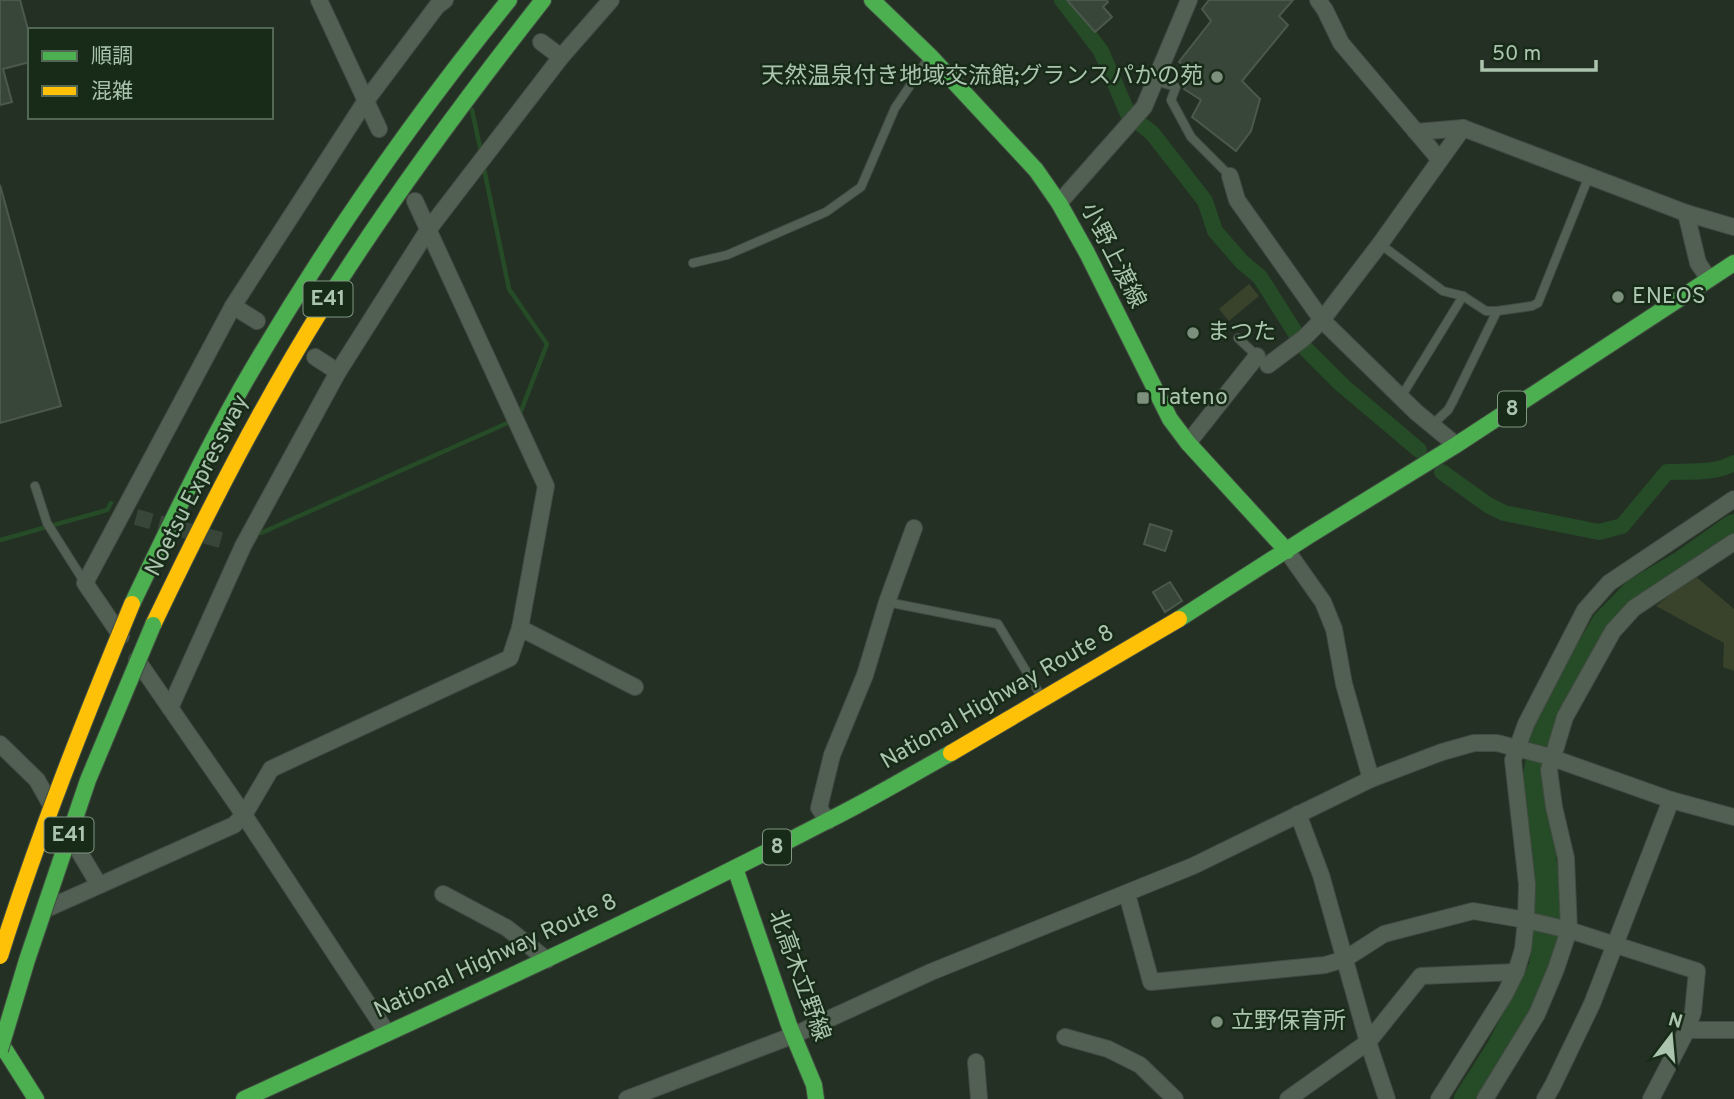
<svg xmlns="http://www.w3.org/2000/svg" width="1734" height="1099" font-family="Overpass,'Noto Sans JP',sans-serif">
  <rect width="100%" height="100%" fill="#243024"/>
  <!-- green -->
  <g fill="#39422b">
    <polygon points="1249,284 1259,296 1229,321 1219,309"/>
    <polygon points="1694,575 1734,609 1734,671 1723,667 1724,643 1656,606"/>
  </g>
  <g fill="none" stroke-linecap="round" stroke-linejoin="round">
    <!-- stream -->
    <g stroke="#254b27" stroke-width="4.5">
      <polyline points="472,110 481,152"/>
      <polyline points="483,164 509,289 547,344 519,416"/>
      <polyline points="261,533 512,421"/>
      <polyline points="0,540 107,510 111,503"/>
    </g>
    <!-- canal -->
    <g stroke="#254b27" stroke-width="16">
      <polyline points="1062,0 1101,51 1128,114 1152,133 1205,201 1215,231 1242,262 1260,277 1305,348 1342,385 1419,450"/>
      <path d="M1442,472L1488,505L1504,513L1599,532L1622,526L1667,472C1689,471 1715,474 1734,463"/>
    </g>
    <!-- river -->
    <polyline stroke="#254b27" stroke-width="28" points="1468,1099 1500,1049 1543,967 1549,912 1549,896 1544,874 1535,787 1544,736 1568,688 1605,624 1636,592 1683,564 1734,528"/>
  </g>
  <!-- building -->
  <g fill="#384539" stroke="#4b594c" stroke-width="2">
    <polygon points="0,0 20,0 30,37 30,62 3,69 12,102 0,105"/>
    <polygon points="1067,0 1107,0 1108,2 1103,7 1112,17 1095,32"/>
    <polygon points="1209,0 1293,0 1279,16 1288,25 1242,81 1260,99 1251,131 1236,151 1192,117 1201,100 1184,89 1192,74 1179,62 1211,21 1202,9"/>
    <polygon points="0,185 61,406 0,423"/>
    <polygon points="1150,524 1172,531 1165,551 1144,544"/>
    <polygon points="1170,582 1182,601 1165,612 1153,592"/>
  </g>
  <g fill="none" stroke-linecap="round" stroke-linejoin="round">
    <!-- street-tunnel -->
    <polyline stroke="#384639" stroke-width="16" stroke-dasharray="16 8" stroke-linecap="butt" points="136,517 228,542"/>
    <!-- lane casing -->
    <g stroke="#424b42" stroke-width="10">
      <g id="lane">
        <polyline points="1155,81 1176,87 1171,100 1191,137 1230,176"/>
        <polyline points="1380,244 1443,291 1463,296 1486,311 1497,311"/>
        <polyline points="693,263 727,255 826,212 861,187 895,108 928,59"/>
        <polyline points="1238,338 1257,356"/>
        <polyline points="1401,397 1463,296"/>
        <polyline points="1432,425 1448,410 1453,401 1497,311 1532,306 1538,303 1589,176"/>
        <polyline points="35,486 47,523 85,583"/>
        <polyline points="887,602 998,624 1041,696"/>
      </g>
    </g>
    <!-- street casing -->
    <g stroke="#424b42" stroke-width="18">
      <g id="street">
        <polyline points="319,0 379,129"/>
        <polyline points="541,42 561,57"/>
        <polyline points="1416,132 1463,128"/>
        <polyline points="1440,160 1463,128 1686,213 1734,227"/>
        <polyline points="1230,176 1237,200 1322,320 1416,412 1456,445"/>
        <polyline points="1059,203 1144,107 1189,0"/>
        <polyline points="1686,213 1698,263 1709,279"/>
        <polyline points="233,306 257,321"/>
        <polyline points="315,357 338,372"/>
        <polyline points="1268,365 1304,338 1322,320 1380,244 1440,160 1341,43 1325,10 1318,0"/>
        <polyline points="1188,443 1257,356"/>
        <polyline points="1287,551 1323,602 1334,629 1344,684 1371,779"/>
        <polyline points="520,628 635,687"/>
        <polyline points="121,636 85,583 233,306 365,102 437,6 445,0"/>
        <polyline points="137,660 244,815 387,1033"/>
        <polyline points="170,708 243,546 338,372 428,230 561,57 611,0"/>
        <polyline points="0,744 37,780 51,805"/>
        <polyline points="1298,814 1321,875 1368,1042 1387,1099"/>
        <polyline points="828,821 819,808 832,755 865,675 887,602 914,528"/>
        <polyline points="68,833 99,885"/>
        <polyline points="443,894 507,928 547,960"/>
        <polyline points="1127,894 1151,982 1325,965 1345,959 1384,934 1473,911 1526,920 1569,930 1697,971 1693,1012 1687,1030 1651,1099"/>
        <polyline points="44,910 234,825 244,815 271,769 510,658 520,628 546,486 415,201"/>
        <polyline points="1687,1030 1734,1030"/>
        <polyline points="1065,1037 1108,1049 1140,1065 1175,1099"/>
        <polyline points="976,1062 979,1099"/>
        <polyline points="627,1099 794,1035 931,972 1193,866 1371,779 1442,752 1474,743 1497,743 1547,756 1671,800 1734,817"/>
        <polyline points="1288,1099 1368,1042 1421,976 1516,972"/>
        <polyline points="1439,1099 1505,994 1516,972 1523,949 1526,920 1527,884 1513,760 1526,724 1585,610 1609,583 1734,499"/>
        <polyline points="1485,1099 1537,1014 1556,969 1569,930 1566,858 1554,807 1549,770 1565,717 1613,631 1634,608 1734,542"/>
        <polyline points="1545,1099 1553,1085 1592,1004 1671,800"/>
      </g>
    </g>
    <!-- fast casing -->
    <g stroke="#424b42" stroke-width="18">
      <g id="fast">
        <polyline points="872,0 930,56 1036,170 1059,203 1087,253 1170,419 1188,443 1287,551"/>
        <path d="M326,302C392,197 466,98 543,0"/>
        <path d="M132,604C167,531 202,458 242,387C321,250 410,122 509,0"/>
        <polyline points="1179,619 1310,535 1456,445 1734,263"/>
        <polyline points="735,868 789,1025 814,1085 816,1099"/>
        <polyline points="0,1042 36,1099"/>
        <path d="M244,1099C439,1010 634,921 825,822C868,801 909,776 951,753"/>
      </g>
    </g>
    <!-- slow casing -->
    <g stroke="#424b42" stroke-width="18">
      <g id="slow">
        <path d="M153,625C206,514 261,406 326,302"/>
        <polyline points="951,753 1179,619"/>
      </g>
    </g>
    <!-- lane -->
    <use href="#lane" stroke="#526053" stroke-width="8"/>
    <!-- street -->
    <use href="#street" stroke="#526053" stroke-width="16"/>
    <!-- fast -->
    <use href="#fast" stroke="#4caf50" stroke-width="16"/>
    <!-- slow -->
    <use href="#slow" stroke="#ffc107" stroke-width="16"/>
    <!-- fast-bridge casing -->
    <g stroke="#404d41" stroke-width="18" stroke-linecap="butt">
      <polyline id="fast-bridge" points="0,1050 27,960 88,780 153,625"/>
    </g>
    <!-- slow-bridge casing -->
    <g stroke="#404d41" stroke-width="18" stroke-linecap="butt">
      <path id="slow-bridge" d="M0,956C38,836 84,720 132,604"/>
    </g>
    <!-- fast-bridge -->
    <use href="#fast-bridge" stroke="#4caf50" stroke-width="16"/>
    <!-- slow-bridge -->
    <use href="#slow-bridge" stroke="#ffc107" stroke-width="16"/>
  </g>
  <!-- markers -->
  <g fill="#7c907d" stroke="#172b18" stroke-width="2.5">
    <circle cx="1217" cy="77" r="7"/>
    <circle cx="1618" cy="297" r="7"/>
    <circle cx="1193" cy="333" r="7"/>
    <rect x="1136" y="391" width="14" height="14" rx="3.5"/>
    <circle cx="1217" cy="1022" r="7"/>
  </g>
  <g text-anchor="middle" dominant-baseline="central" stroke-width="5" stroke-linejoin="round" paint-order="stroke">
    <!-- shield labels -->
    <g fill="#172b18" stroke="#7f9680" stroke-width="2">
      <rect x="303.5" y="281.5" width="49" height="35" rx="5"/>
      <rect x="1498" y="391.5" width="28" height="35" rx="5"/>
      <rect x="44.5" y="817.5" width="49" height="35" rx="5"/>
      <rect x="763" y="829.5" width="28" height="35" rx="5"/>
    </g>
    <g font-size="21" font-weight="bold" fill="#abc4ad">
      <text x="328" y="299">E41</text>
      <text x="1512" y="409">8</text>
      <text x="69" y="835">E41</text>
      <text x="777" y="847">8</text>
    </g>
    <!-- poi labels -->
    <g font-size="23" fill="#abc4ad" stroke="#172b18" text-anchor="start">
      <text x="1203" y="77" text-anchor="end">天然温泉付き地域交流館;グランスパかの苑</text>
      <text x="1632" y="297">ENEOS</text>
      <text x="1207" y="333">まつた</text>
      <text x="1157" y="398">Tateno</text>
      <text x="1231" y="1022">立野保育所</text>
    </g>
    <!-- street labels -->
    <g font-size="23" fill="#abc4ad" stroke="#172b18">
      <text transform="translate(1112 256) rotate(63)">小野上渡線</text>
      <text transform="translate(198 486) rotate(-63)">Noetsu Expressway</text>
      <text transform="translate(998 698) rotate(-30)">National Highway Route 8</text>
      <text transform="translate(496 957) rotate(-25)">National Highway Route 8</text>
      <text transform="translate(798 976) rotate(70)">北高木立野線</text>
    </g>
  </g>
  <!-- legend -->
  <rect x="28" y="28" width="245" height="91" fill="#172b18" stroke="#526854" stroke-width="2"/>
  <rect x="42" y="51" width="35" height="10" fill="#4caf50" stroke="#526854" stroke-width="2"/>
  <text x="91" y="63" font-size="21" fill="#abc4ad">順調</text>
  <rect x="42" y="86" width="35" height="10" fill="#ffc107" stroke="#526854" stroke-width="2"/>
  <text x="91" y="98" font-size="21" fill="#abc4ad">混雑</text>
  <!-- north arrow -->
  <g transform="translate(1671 1036) rotate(16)" stroke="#172b18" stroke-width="5" paint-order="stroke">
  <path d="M0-5L12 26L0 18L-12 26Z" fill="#abc4ad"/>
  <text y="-10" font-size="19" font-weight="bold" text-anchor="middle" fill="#abc4ad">N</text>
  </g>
  <!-- scale -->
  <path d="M1482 60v10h114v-10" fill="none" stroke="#abc4ad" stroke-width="3.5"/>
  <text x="1492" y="60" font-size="21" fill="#abc4ad" stroke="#172b18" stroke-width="5" paint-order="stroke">50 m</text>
</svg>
